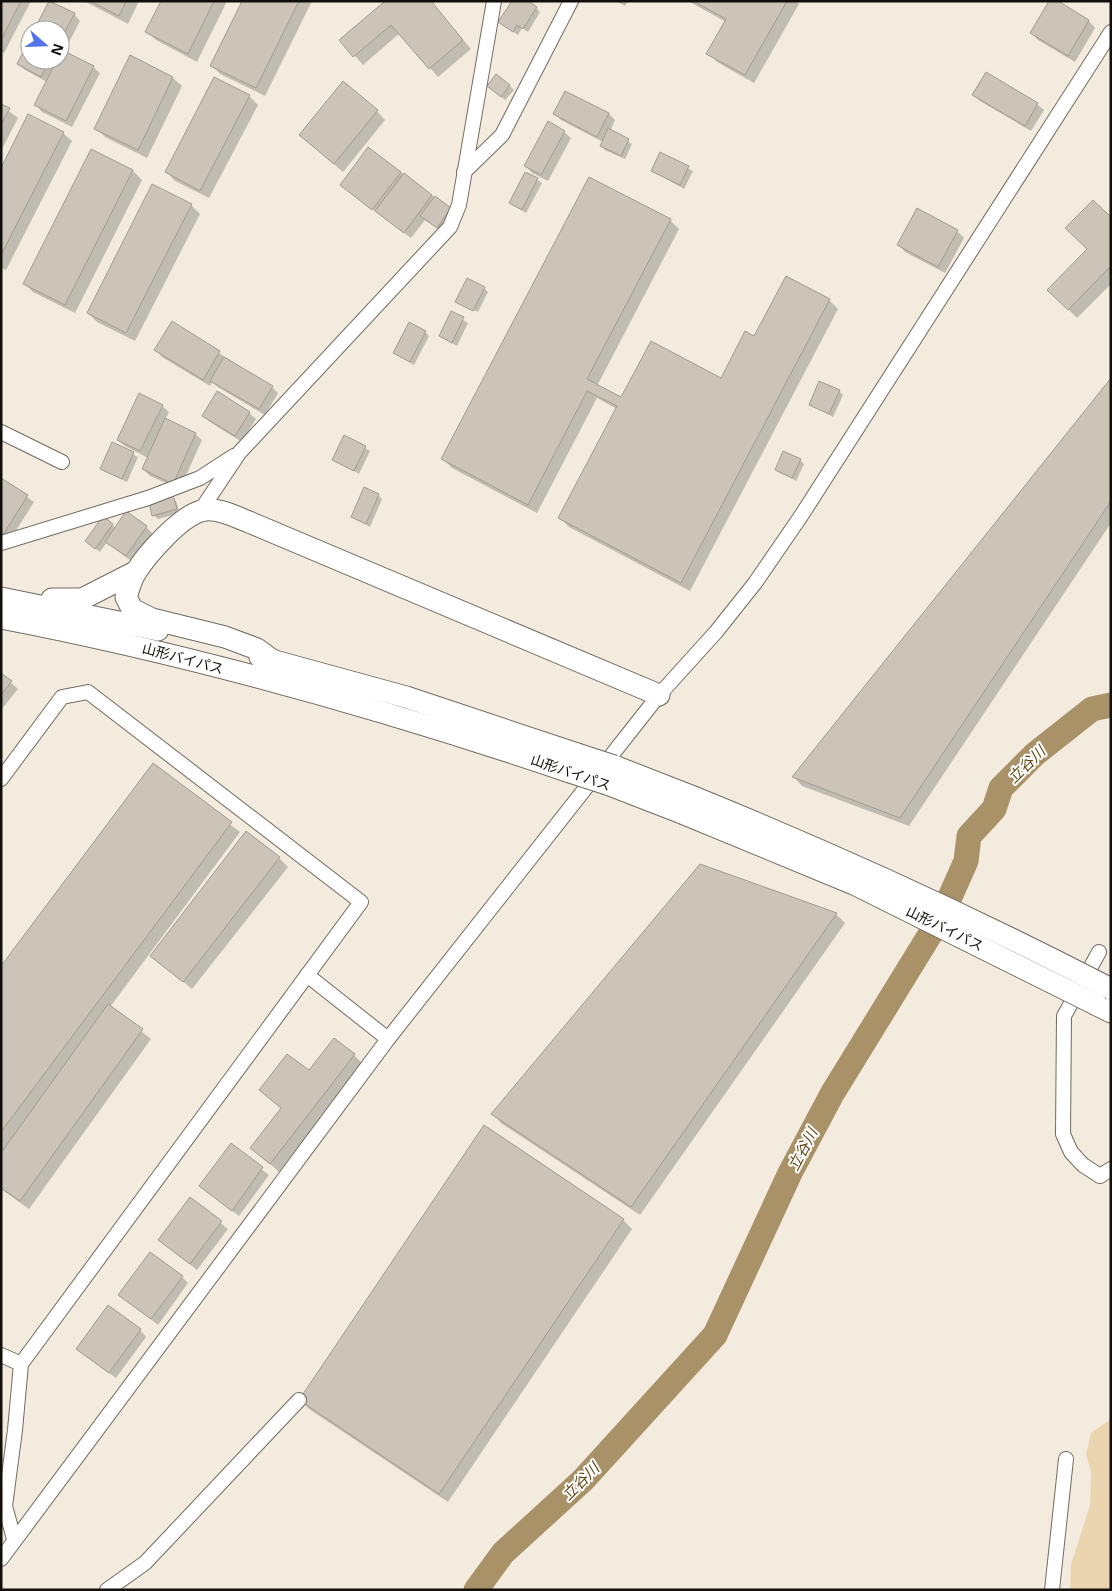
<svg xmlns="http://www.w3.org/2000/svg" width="1112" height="1591" font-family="'Noto Sans','Noto Sans JP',sans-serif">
  <rect width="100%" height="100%" fill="#f2ebde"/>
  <!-- green -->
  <polygon fill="#ebd5b1" points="1111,1419 1111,1590 1070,1590 1071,1565 1090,1505 1091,1472 1086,1454 1091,1433"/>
  <!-- shadow -->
  <g fill="#0003">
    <polygon points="1,1 31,1 4,53 1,52"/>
    <polygon points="84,1 139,1 128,24"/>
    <polygon points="162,1 227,1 197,62 156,40 147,32"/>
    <polygon points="244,1 312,1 265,96 220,74 212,65"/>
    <polygon points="430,1 471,49 438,77 400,33 363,65 341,40"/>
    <polygon points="616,1 628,1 625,6"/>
    <polygon points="688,1 796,1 799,4 754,83 717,62 708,53 726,22"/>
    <polygon points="1056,1 1089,21 1095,28 1075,62 1038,40 1032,33"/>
    <polygon points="536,8 540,12 528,32 522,28 518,35 504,26"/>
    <polygon points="74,14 80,21 64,52 93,67 100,73 72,127 42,112 36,105 47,82 25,70 18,64 30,41 30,60 60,60 60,30 36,30"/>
    <polygon points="173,78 182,86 147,158 105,137 96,128"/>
    <polygon points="509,85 514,90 505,100 493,90"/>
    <polygon points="566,92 609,114 615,120 610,131 632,144 625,159 605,150 601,146 603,142 561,120 555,114"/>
    <polygon points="974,95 1037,104 1044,110 1031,131 980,101"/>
    <polygon points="249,96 258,105 209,198 175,181 167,172"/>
    <polygon points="1,105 18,118 1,151"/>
    <polygon points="377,111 385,120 343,172 300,135"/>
    <polygon points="564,132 571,138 548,181 532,173 526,166"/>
    <polygon points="63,133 72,141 6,270 1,268 1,170"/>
    <polygon points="369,149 451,209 442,231 425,220 411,238 348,191"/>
    <polygon points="91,150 133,171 142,180 75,313 33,292 24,283"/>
    <polygon points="661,154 693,171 684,189 652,171"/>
    <polygon points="526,173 542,183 526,213 511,203"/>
    <polygon points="191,205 200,214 135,341 97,322 88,313"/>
    <polygon points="918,210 957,231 964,238 945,273 905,252 899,245"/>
    <polygon points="1111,218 1111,284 1077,318 1049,290 1089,250"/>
    <polygon points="670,220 679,229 597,386 622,399 721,380 755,337 829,300 838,309 690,591 569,527 560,518 617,409 597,398 537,513 452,468 443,459"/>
    <polygon points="484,288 488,292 478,312 457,302"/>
    <polygon points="452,313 468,323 457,346 441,336"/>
    <polygon points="172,323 272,387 278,393 265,415 218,387 212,382 210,386 162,357 156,350"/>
    <polygon points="425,332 429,336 414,365 394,353"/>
    <polygon points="1111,380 1111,523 909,826 802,786 794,777"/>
    <polygon points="839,391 843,395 833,417 810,404"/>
    <polygon points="162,406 169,412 165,420 195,434 202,440 180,489 150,476 143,469 148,458 125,446 118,440"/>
    <polygon points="249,413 256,419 242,442 210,422 203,416"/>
    <polygon points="344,436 370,451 359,474 333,459"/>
    <polygon points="112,444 138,457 127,482 101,469"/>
    <polygon points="800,460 804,464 796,481 776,470"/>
    <polygon points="1,479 34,502 10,540 1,535"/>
    <polygon points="378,495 382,499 370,527 352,516"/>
    <polygon points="172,497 176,501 180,513 158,519 153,515"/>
    <polygon points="103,518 116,528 146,527 152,533 132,562 107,542 100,552 91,545"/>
    <polygon points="1,674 18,689 1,710"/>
    <polygon points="153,765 240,832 110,1007 151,1039 29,1209 1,1189 1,968"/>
    <polygon points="279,858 288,867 192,989 152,956"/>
    <polygon points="700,866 836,914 845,923 640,1215 501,1123 493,1114"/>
    <polygon points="354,1055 363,1064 279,1172 252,1148 282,1109 260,1090"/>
    <polygon points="231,1145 269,1175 239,1216 200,1186"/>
    <polygon points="190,1199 228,1229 197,1270 159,1240"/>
    <polygon points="623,1220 632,1229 448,1502 309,1409 300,1400"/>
    <polygon points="182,1277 188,1283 158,1325 120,1295"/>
    <polygon points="140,1330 146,1337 116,1378 84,1355"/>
  </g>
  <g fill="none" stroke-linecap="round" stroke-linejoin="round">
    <!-- river -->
    <polyline stroke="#a99168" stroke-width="25" points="476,1590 503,1553 583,1480 715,1335 790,1173 832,1094 942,915 966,861 969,836 994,809 1001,788 1035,754 1092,709 1111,705"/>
  </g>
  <!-- building -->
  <g fill="#ccc4b9" stroke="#a29b90">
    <polygon points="1,1 21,1 1,40"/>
    <polygon points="49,1 75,13 60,41 60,30 34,30"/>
    <polygon points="90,1 126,1 119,16"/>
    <polygon points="161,1 214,1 188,54 145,32"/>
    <polygon points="242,1 299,1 256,88 210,66"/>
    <polygon points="385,1 431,1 463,40 429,69 391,25 353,57 339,40"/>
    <polygon points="512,1 528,1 537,7 523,29 517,25 513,32 498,22"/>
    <polygon points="693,1 787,1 745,75 706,54 726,19"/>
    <polygon points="1049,1 1058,1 1089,20 1068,56 1030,33"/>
    <polygon points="30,38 30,60 50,60 41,77 17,64"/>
    <polygon points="62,50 94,66 66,121 34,105 57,60 60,60"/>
    <polygon points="130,55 173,77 138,150 94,129"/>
    <polygon points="986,72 1038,103 1025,126 972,95"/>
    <polygon points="496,74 510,85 501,97 487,86"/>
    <polygon points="214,77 250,95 200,191 165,172"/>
    <polygon points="343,81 378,110 334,164 299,135"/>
    <polygon points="565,91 609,113 597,137 553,114"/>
    <polygon points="1,104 10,108 1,125"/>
    <polygon points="28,114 64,132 1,255 1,168"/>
    <polygon points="548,121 565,131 541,175 524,166"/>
    <polygon points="608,128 629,139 621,156 600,146"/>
    <polygon points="368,147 401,172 372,210 340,185"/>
    <polygon points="91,149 133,170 65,305 23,284"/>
    <polygon points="660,152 689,166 680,185 651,171"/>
    <polygon points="525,172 538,178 522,210 509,203"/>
    <polygon points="404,173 432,195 404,233 375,211"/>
    <polygon points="589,177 671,219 587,379 621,397 651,341 721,378 745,331 754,336 786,276 830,299 681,583 558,518 617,406 587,391 528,505 441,459"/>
    <polygon points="152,184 192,204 126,333 87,313"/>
    <polygon points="435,196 451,208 437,228 420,216"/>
    <polygon points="1093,200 1111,217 1111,266 1068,310 1047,290 1087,249 1065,228"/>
    <polygon points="917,208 958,230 938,267 897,245"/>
    <polygon points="467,278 485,287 473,311 455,302"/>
    <polygon points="451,311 464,317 452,343 439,336"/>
    <polygon points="172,321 220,351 203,380 154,350"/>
    <polygon points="409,322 426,331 410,362 393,353"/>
    <polygon points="224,357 273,386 259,409 210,381"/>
    <polygon points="1111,378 1111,501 900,818 792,777"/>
    <polygon points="819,381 840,390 829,414 809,405"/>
    <polygon points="217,391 250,412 235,436 202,416"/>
    <polygon points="139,393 163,405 140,451 117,440"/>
    <polygon points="165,418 196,433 173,484 142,469"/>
    <polygon points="344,435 366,446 354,471 332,460"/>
    <polygon points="112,442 134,452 122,479 100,469"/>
    <polygon points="783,451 801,459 792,478 775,470"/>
    <polygon points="1,478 28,495 3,535 1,533"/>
    <polygon points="364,487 379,494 366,524 351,517"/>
    <polygon points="173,495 177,509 152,516 149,502"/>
    <polygon points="126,511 147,526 126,556 105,542"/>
    <polygon points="103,516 113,524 95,549 85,541"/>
    <polygon points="1,673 12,681 1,695"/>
    <polygon points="153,763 232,822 1,1132 1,966"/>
    <polygon points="246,831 280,857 183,982 150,956"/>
    <polygon points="700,864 837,913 631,1207 491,1114"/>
    <polygon points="108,1004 143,1029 20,1201 1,1188 1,1153"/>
    <polygon points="334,1038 355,1054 270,1164 250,1148 281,1108 259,1090 287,1054 309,1070"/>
    <polygon points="484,1125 624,1219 439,1494 299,1400"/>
    <polygon points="231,1143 263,1167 232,1211 199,1186"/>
    <polygon points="190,1197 222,1221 190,1264 158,1240"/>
    <polygon points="150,1252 183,1276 151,1319 118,1295"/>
    <polygon points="108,1305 141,1329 109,1373 76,1349"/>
  </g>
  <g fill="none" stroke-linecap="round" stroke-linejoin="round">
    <!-- minor casing -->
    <g stroke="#716a60" stroke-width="16">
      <g id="minor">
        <polyline points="464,172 502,135 571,1"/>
        <polyline points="1,432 62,462"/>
        <polyline points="201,510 239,453 450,227 459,205 494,1"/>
        <polyline points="1,543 148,498 200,478 234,456"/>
        <polyline points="1,779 62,697 88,692 361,902 21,1364 15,1430 5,1506 14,1539"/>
        <polyline points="1099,952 1064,1016 1063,1134 1071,1152 1083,1165 1100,1176 1111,1169"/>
        <polyline points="307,975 388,1039"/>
        <polyline points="1,1355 21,1364"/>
        <polyline points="1,1559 388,1039 659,695 716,632 755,583 801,516 1111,32"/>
        <polyline points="107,1590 145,1563 299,1400"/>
        <polyline points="1052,1590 1066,1459"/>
      </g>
    </g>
    <!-- highway casing -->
    <g stroke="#716a60" stroke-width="23">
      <g id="highway">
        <polyline points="1,598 158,630"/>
        <polyline points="52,599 82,599 135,572"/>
        <path d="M1,618C194,655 384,709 570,772"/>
        <polyline points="260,657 406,697 577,754"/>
        <path d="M272,660L257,649L225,637L152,619L132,609L126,597C129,589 131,579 136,572C147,554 180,517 201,511C215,506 236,517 249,522L659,695"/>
        <polyline points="614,766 691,796"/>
        <polyline points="607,784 682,813"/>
        <polyline points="1097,1005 1111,1012"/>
      </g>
    </g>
    <!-- minor -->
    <use href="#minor" stroke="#fff" stroke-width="14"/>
    <!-- highway -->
    <use href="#highway" stroke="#fff" stroke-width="21"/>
    <!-- highway-bridge casing -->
    <g stroke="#716a60" stroke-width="23" stroke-linecap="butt">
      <g id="highway-bridge">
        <polyline points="577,754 614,766"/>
        <polyline points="570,772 607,784"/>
        <path d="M691,796C834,854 974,918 1111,989"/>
        <polyline points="682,813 854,884 1097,1005"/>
      </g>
    </g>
    <!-- highway-bridge -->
    <use href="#highway-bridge" stroke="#fff" stroke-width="21"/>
  </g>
  <g text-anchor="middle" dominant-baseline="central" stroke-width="4" stroke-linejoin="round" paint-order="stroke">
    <!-- street labels -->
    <g font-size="14" fill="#120f0b" stroke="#fff">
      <text transform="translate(183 658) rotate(15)">山形バイパス</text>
      <text transform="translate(571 772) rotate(19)">山形バイパス</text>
      <text transform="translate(945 928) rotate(26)">山形バイパス</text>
    </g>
    <!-- water labels -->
    <g font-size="15" font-style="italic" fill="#604613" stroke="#fff">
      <text transform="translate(1026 764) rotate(-44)">立谷川</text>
      <text transform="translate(802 1149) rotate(-62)">立谷川</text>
      <text transform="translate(580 1481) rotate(-45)">立谷川</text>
    </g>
  </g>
  <!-- border -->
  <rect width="1112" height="1591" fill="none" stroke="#120f0b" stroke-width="5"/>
  <!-- north arrow -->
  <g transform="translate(45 45) rotate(110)"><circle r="24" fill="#ffffff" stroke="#a09f9d"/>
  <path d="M0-4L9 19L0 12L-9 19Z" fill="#5475ea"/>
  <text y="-8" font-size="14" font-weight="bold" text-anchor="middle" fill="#120f0b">N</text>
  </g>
</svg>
